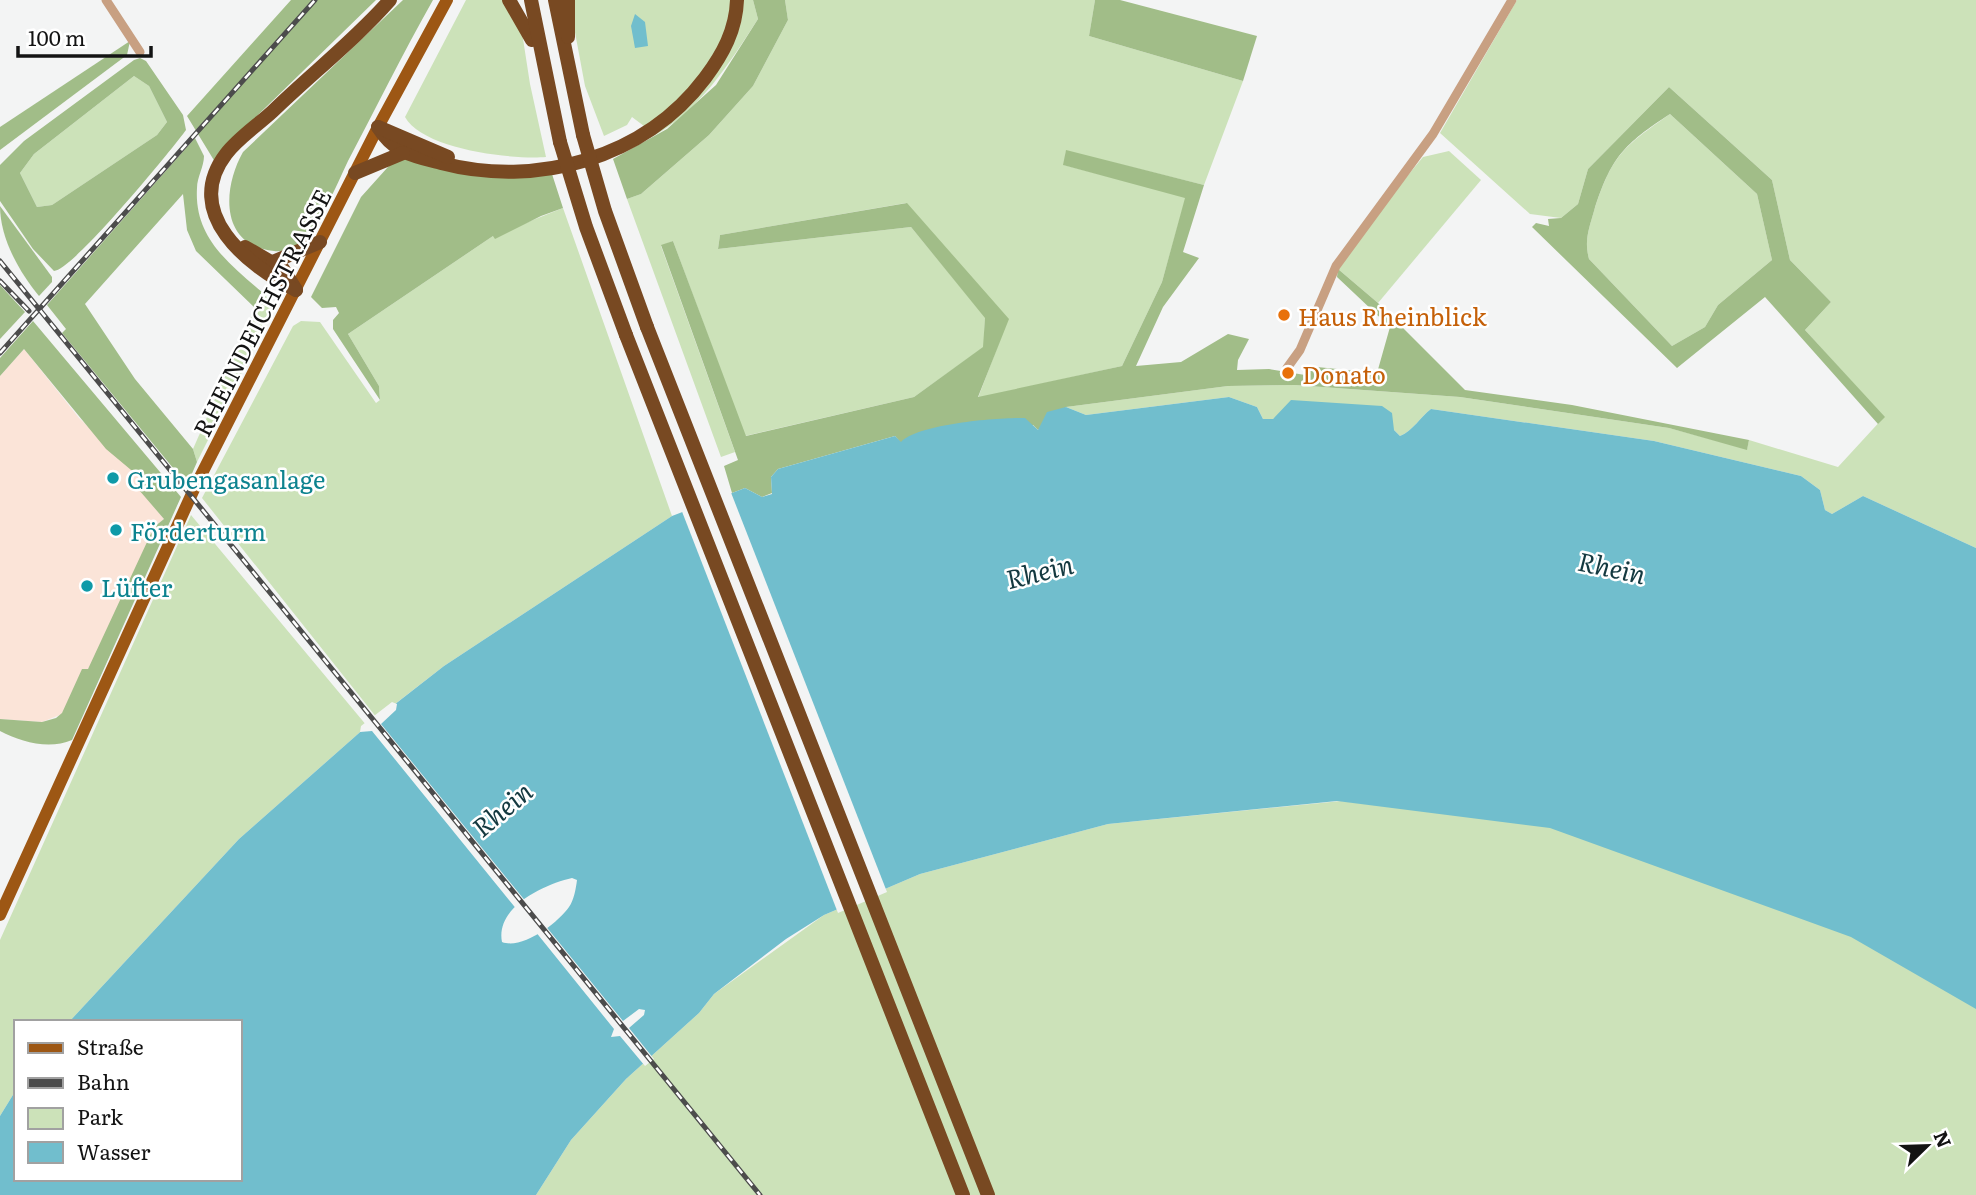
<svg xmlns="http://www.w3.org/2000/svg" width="1976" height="1195" font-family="Literata,serif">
  <rect width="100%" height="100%" fill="#f3f4f4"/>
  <!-- industrial -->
  <polygon fill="#fbe4d8" points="24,349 79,418 144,480 140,490 164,519 154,527 102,645 88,669 82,670 62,714 42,722 0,719 0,376"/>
  <!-- green -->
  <g fill="#cce2b9">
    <path d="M466,0H517L530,84L546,157C512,160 422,149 405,117Z"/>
    <path d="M572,0H753L758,19C728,65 700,111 650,138L644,126L632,117L627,125L604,136L585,86L571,11Z"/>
    <polygon points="785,0 1095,0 1089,36 1243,81 1204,185 1066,151 1064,165 1186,197 1162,282 1122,366 978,398 1008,319 906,203 720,235 718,249 911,227 985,317 984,347 914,397 745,436 673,241 661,246 735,452 721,457 627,199 641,194 709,135 753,86 788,20"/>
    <path d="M1517,0H1976V548L1863,496L1832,514L1825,510L1820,490L1801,476L1654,441L1431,409C1420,417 1413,431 1400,436L1394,430L1284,411L1273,419H1263L1257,407L1229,397L1086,415L1066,407L1228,386L1295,385L1460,397L1669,428L1747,449L1749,440L1838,467L1884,417L1805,330L1831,302L1790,260L1772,180L1669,87L1588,169L1578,204L1561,218L1530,214L1440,133Z"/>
    <polygon points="134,76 149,86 167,122 157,135 52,205 37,207 20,173 34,154"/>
    <path d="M1670,114L1757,194L1772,260L1718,305L1705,327L1672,346L1589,259C1584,240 1589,229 1594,211C1612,155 1623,147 1670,114Z"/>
    <polygon points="1449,151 1481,180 1378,303 1338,269 1372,219 1423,157"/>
    <polygon points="563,208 672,516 444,666 377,718 202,498 293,326 301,321 320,322 376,403 380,400 379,386 348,334 493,236"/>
    <polygon points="262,292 275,306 197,462 193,449"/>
    <polygon points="191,515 367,726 239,839 69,1022 16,1022 16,1090 0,1116 0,940"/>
    <polygon points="1341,801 1558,827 1853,934 1976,1004 1976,1195 536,1195 571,1140 626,1079 699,1013 714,994 824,915 920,874 1108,824"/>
  </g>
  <!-- forest -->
  <g fill="#a1bd88" fill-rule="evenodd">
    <polygon points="291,0 376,0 221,151 215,162 187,116"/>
    <path d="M403,0H433C403,53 376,108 348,161C335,188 322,223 299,244C294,249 282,252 274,251C220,246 222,189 243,152Z"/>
    <polygon points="753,0 785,0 788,20 753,86 709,135 641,194 627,199 613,159 667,129 716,85 758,19"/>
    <polygon points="1095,0 1120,0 1257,36 1243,81 1089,36"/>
    <polygon points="130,41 127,55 0,150 0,127"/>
    <path d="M140,58L146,61L183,115L186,130C170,152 73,270 54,271L33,249L0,201V165L24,141L134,60ZM134,76L149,86L167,122L157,135L52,205L37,207L20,173L34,154Z"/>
    <path d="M1669,87L1772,180L1790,260L1831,302L1805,330L1885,417L1878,424L1765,297L1677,368L1532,227L1536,223L1549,226L1548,219L1561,218L1578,204L1588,169ZM1670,114L1757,194L1772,260L1718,305L1705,327L1672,346L1589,259C1584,240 1589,229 1594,211C1611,157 1624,144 1670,114Z"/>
    <path d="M195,138L204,156C204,167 197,177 197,188C194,237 228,263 262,292L255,308L196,251L187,230L183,194L85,304L135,379L193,449L197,462L187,485L62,333L66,329L47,305Z"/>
    <polygon points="1066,150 1204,185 1183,252 1199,258 1163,307 1136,366 1181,362 1228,334 1249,339 1238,360 1237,370 1269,369 1305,375 1307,366 1377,373 1390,327 1337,277 1338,269 1378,303 1465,390 1572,405 1749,440 1747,450 1669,428 1460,397 1295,385 1228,386 1066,407 1038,430 1033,425 901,443 895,436 778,469 771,477 772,493 762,497 745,488 732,493 724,466 738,460 661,245 673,241 746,436 914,397 983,347 985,318 911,227 718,249 720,235 907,203 1009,319 978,397 1122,366 1162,282 1185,198 1063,165"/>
    <polygon points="396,158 552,174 563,208 541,216 495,239 493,236 348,334 379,386 380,400 333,329 333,320 339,313 336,307 322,308 311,297 361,197"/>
    <path d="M0,206L52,277V282L39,296C20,273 0,239 0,206Z"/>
    <polygon points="0,285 25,312 0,339"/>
    <path d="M33,321L181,497L72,740C49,750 21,742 0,731V719L42,722L56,718L62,713L82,669H88L154,527L164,519L139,490L143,480L106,449L24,349L0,376V358Z"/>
  </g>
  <!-- water -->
  <g fill="#71becd" fill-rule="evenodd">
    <polygon points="635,14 645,22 648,46 635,48 631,26"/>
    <path d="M1229,397L1257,407L1263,419H1273L1291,400L1382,406L1392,413L1394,430L1400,436C1413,431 1420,417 1431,409L1654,441L1801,476L1820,490L1825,510L1832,514L1863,496L1976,548V1009L1851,937L1550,828L1337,801L1108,824L920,874L824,915L786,939L714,994L699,1013L626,1079L571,1140L536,1195H0V1116L16,1090V1179H240V1022H69L239,839L367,726L444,666L672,516L745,488L762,497L772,494L771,477L778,469L895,436L901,442C917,424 999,417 1025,418L1038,430L1047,412L1066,407L1086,415ZM572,878L577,880C576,888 574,900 569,907C558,923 522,950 502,942C495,907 545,884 572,878Z"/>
  </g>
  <!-- pier -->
  <g fill="#f3f4f4">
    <polygon points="730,490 887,892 838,913 681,509"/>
    <polygon points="392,702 397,704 396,710 381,724 527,903 518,911 372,731 360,732 361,726"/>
    <polygon points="544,924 623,1021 639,1009 645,1010 644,1015 629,1028 654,1059 645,1066 620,1036 611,1037 614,1029 535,931"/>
  </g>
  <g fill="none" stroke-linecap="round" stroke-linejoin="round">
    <!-- minor -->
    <g stroke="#c8a082" stroke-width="9">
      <polyline points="106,0 140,52"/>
      <polyline points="1287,368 1300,350 1336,266 1433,134 1512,0"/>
    </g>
    <!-- major -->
    <polyline stroke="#9d5714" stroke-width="12" points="0,915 195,487 378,127 447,0"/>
    <!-- highway -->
    <g stroke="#784922" stroke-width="14">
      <polyline points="509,0 532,40"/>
      <polyline points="531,0 560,142"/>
      <polyline points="555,0 583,135"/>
      <polyline points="568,37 568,0"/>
      <path d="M378,127C394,153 413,156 441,163C536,188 644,159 705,78C723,54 736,30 737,0"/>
      <polyline points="378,127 448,157"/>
      <polyline points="355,173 403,153"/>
      <polyline points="245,247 283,269 296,290"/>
      <polyline points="273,262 320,242"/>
      <path d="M296,290C248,266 181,213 226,154C238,138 258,125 273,111C311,74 355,40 390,0"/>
      <polyline points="647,327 988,1195"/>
      <polyline points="626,335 963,1195"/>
    </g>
    <!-- rail casing -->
    <g stroke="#4c4c4c" stroke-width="5">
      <g id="rail">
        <polyline points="0,261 760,1195"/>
        <polyline points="0,281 29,311"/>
        <polyline points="0,353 315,0"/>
      </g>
    </g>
    <!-- rail -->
    <use href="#rail" stroke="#fff" stroke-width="2.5" stroke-dasharray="8" stroke-linecap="butt"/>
    <!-- highway-bridge -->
    <g stroke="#784922" stroke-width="14">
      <polyline points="583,135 605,211 647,327"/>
      <polyline points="560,142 586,227 626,335"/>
    </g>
  </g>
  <!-- markers -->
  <g fill="#e8710a" stroke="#fff" stroke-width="2.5">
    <circle cx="1284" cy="315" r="7"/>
    <circle cx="1288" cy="373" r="7"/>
  </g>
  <g fill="#0f9aa8" stroke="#fff" stroke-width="2.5">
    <circle cx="113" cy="478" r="7"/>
    <circle cx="116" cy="530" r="7"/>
    <circle cx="87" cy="586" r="7"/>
  </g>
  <g text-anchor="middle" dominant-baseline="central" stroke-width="5" stroke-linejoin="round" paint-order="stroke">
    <!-- street labels -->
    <g font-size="24" fill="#131313" stroke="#fff">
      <text transform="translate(261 312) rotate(-63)">RHEINDEICHSTRASSE</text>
    </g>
    <!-- food labels -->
    <g font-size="24" fill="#c56008" stroke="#fff" text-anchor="start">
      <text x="1298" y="315">Haus Rheinblick</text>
      <text x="1302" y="373">Donato</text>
    </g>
    <!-- culture labels -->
    <g font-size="24" fill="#0d838f" stroke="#fff" text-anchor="start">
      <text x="127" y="478">Grubengasanlage</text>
      <text x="130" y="530">Förderturm</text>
      <text x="101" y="586">Lüfter</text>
    </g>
    <!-- water labels -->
    <g font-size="26" font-style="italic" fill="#143940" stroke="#fff">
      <text transform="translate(1612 566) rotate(12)">Rhein</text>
      <text transform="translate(1039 570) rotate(-14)">Rhein</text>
      <text transform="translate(501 808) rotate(-40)">Rhein</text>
    </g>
  </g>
  <!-- legend -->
  <rect x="14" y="1020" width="228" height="161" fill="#ffffff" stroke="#a1a1a1" stroke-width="2"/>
  <rect x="28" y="1043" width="35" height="10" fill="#9d5714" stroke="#a1a1a1" stroke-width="2"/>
  <text x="77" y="1055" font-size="21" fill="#131313">Straße</text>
  <rect x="28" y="1078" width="35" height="10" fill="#4c4c4c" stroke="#a1a1a1" stroke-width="2"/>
  <text x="77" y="1090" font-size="21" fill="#131313">Bahn</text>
  <rect x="28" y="1108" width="35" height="21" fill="#cce2b9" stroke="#a1a1a1" stroke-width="2"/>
  <text x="77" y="1125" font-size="21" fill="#131313">Park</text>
  <rect x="28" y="1142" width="35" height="21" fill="#71becd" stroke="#a1a1a1" stroke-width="2"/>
  <text x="77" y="1160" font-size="21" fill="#131313">Wasser</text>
  <!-- north arrow -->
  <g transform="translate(1927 1146) rotate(67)" stroke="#ffffff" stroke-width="5" paint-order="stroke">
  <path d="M0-5L12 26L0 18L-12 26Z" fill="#131313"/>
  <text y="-10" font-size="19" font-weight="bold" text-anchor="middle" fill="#131313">N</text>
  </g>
  <!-- scale -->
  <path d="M18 46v10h133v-10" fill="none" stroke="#131313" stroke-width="3.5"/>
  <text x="28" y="46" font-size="21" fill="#131313" stroke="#ffffff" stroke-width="5" paint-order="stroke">100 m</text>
</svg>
